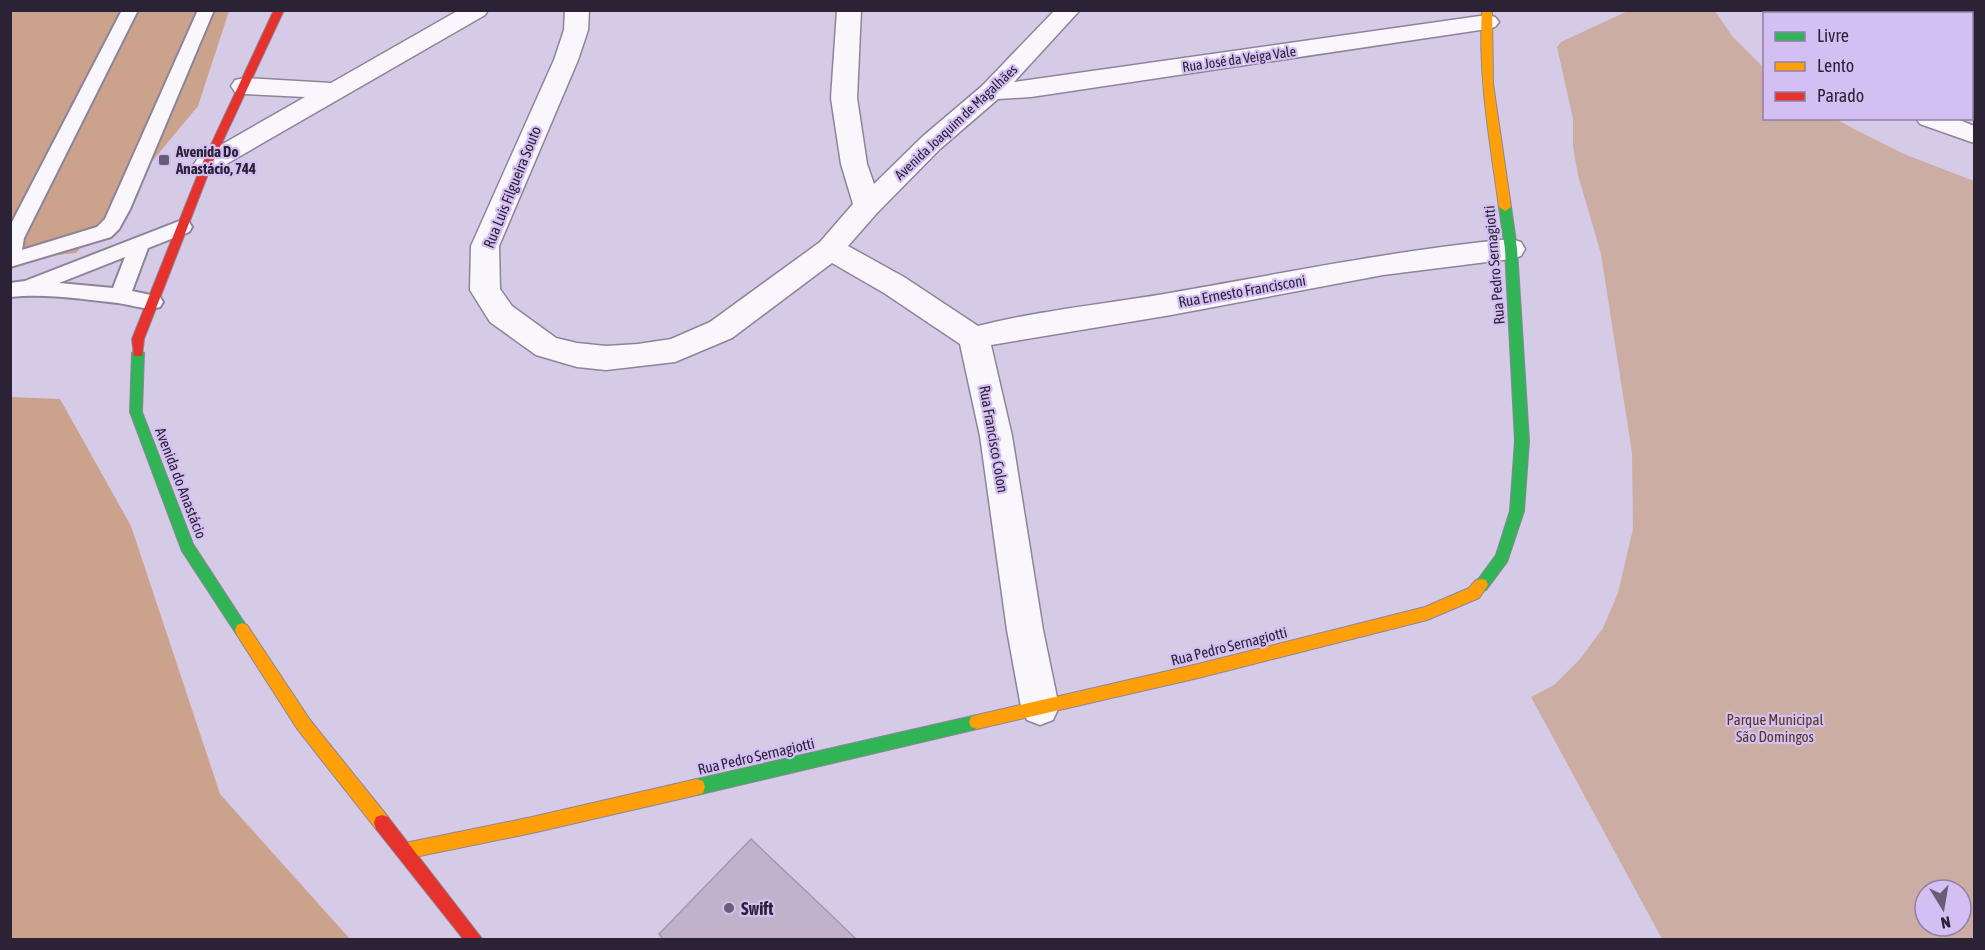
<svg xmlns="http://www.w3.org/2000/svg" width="1985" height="950" font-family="'Asap Condensed',sans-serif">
  <rect width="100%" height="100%" fill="#d6cbe7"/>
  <!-- green -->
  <path fill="#cbada3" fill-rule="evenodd" d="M1630,10L1715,11L1732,36L1764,68V118L1836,119L1856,130L1904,154L1974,181V939H1662L1531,697L1554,685L1580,659L1603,628L1618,593L1633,529L1632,453L1601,254L1578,175L1573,147V119L1557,47L1561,42ZM1925,890H1961V926H1925Z"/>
  <!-- forest -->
  <g fill="#cba28b">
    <polygon points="10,11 229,11 198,106 76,253 11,260"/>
    <polygon points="11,397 60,399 131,526 220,794 350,939 11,939"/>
  </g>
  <!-- building -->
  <polygon fill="#c1b1ca" stroke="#a397ab" stroke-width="1.5" points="751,839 827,911 857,940 664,940 659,934"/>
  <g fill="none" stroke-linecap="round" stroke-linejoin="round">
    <!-- lane casing -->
    <g stroke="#8d8499" stroke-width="4">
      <g id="lane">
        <polygon points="122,10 138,10 24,238 22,250 97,227 105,219 198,10 214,10 130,209 119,229 111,237 10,267 10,226"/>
        <path d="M182,220L189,222L192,227L189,232L148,248L132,291L160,297L163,302L160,307C147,311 132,305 118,303C83,299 45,293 10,297V283L25,281ZM125,257L113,288L59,283Z"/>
      </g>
    </g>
    <!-- street casing -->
    <g stroke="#8d8499" stroke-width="3">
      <g id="street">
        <polygon points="459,10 488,10 485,15 216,170 207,173 198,170 194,164 198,158 305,97 244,94 235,92 231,86 235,80 244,78 331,83"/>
        <path d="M565,10H589L588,30L578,60L499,246L500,289L512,306L556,338L577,343L606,346L638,344L671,339L710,322L820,242L853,204L841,164L831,98L837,10H861L857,98L867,164L874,184L922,137L982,86L1055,10H1080L1014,82L1487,15L1495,17L1499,22L1495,27L1487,29L1031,97L998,99L940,149L877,213L848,246L904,277L978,326C1041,310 1106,304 1170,293C1284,273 1396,250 1511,239L1521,242L1525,249L1521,256L1511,259L1383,275L1171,315L991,345L1012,436L1043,630L1059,707L1053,720L1040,725L1027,720L1021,707L1007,630L980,436L960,344L884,293L832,263L732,338L675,362L606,370L577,367L536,355L490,322L470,290L471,246L554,60L564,30Z"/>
        <polygon points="1770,10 1793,10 1795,14 1772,14"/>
        <polygon points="1916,118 1955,118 1974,126 1974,143 1920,124"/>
      </g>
    </g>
    <!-- fast casing -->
    <g stroke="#8d8499" stroke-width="2">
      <g id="fast">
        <polygon points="1505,203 1511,207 1517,249 1529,441 1524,511 1507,562 1486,590 1481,591 1476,590 1474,585 1496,555 1510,511 1515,441 1505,249 1499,207"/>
        <polygon points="138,348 144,353 142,412 193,544 249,630 247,635 242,637 237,635 182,551 130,412 132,353"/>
        <polygon points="977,715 983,717 985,722 983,727 977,729 697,795 691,793 689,787 691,781 697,779"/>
      </g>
    </g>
    <!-- slow casing -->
    <g stroke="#8d8499" stroke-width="2">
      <g id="slow">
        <path d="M1482,10H1492L1493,84L1511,207L1505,211L1499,207C1490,141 1478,77 1482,10Z"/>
        <polygon points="1481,579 1486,580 1488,585 1479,598 1427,620 1198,678 977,729 971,727 969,722 971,717 977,715 1198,664 1425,607 1469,588 1476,580"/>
        <polygon points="242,623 247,625 310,720 388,817 390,823 388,829 382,831 376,829 298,730 237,635 235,630 237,625"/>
        <polygon points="697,779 703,781 705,787 703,793 697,795 532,833 405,859 399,857 397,851 399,845 405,843 532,817"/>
      </g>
    </g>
    <!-- jam casing -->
    <g stroke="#8d8499" stroke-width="2">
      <g id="jam">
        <polygon points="274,10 284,10 212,164 144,339 142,356 134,356 132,339 202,164"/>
        <polygon points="382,815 388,817 483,940 464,940 376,829 374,823 376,817"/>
      </g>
    </g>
    <!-- lane -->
    <use href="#lane" fill="#f9f7fb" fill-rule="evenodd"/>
    <!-- street -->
    <use href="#street" fill="#f9f7fb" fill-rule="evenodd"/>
    <!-- fast -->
    <use href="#fast" fill="#30b455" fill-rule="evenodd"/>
    <!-- slow -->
    <use href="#slow" fill="#ff9f0a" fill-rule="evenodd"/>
    <!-- jam -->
    <use href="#jam" fill="#e5322d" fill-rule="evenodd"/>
  </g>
  <!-- markers -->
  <g fill="#675d74" stroke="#d4bff3" stroke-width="2">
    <rect x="158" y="154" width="12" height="12" rx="3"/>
    <circle cx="729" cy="908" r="6"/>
  </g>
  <g text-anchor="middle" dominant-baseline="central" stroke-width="4.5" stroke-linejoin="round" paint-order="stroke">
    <!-- far-street labels -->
    <g font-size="14" fill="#2b2236" stroke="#d4bff3">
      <text transform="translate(1239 59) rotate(-8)">Rua José da Veiga Vale</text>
      <text transform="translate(956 122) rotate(-43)">Avenida Joaquim de Magalhães</text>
    </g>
    <!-- poi labels -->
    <g font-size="15" font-weight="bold" fill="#2b2236" stroke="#d4bff3" text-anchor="start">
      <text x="176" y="151">Avenida Do<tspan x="176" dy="17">Anastácio, 744</tspan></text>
    </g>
    <!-- street labels -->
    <g font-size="15" fill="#2b2236" stroke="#d4bff3">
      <text transform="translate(512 187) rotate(-68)">Rua Luis Filgueira Souto</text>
      <text transform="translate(1494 265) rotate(-95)">Rua Pedro Sernagiotti</text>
      <text transform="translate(1242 291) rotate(-10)">Rua Ernesto Francisconi</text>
      <text transform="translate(994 439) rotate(80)">Rua Francisco Colon</text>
      <text transform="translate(181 483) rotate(69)">Avenida do Anastácio</text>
      <text transform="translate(1229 646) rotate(-14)">Rua Pedro Sernagiotti</text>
      <text transform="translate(756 756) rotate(-13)">Rua Pedro Sernagiotti</text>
    </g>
    <!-- park labels -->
    <g font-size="15" fill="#55391d" stroke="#d4bff3">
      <text x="1775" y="719">Parque Municipal<tspan x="1775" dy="17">São Domingos</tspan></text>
    </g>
    <!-- near-poi labels -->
    <g font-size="18" font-weight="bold" fill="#2b2236" stroke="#d4bff3" text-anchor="start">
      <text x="741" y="908">Swift</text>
    </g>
  </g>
  <!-- border -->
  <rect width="1985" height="950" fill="none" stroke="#2b2236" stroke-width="24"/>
  <!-- legend -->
  <rect x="1763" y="12" width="210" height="108" fill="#d4bff3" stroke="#9080a7" stroke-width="1.5"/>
  <rect x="1775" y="32" width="30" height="9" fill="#30b455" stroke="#9080a7" stroke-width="1.5"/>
  <text x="1817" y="42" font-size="18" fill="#2b2236">Livre</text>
  <rect x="1775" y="62" width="30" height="9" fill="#ff9f0a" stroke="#9080a7" stroke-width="1.5"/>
  <text x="1817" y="72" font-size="18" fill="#2b2236">Lento</text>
  <rect x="1775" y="92" width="30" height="9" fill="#e5322d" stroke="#9080a7" stroke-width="1.5"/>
  <text x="1817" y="102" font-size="18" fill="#2b2236">Parado</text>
  <!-- north arrow -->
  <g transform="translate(1943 908) rotate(169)"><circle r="28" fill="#d4bff3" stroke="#9080a7" stroke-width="1.5"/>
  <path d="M0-4.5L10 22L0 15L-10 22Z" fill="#675d74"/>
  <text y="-9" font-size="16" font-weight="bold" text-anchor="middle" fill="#2b2236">N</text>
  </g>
</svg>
